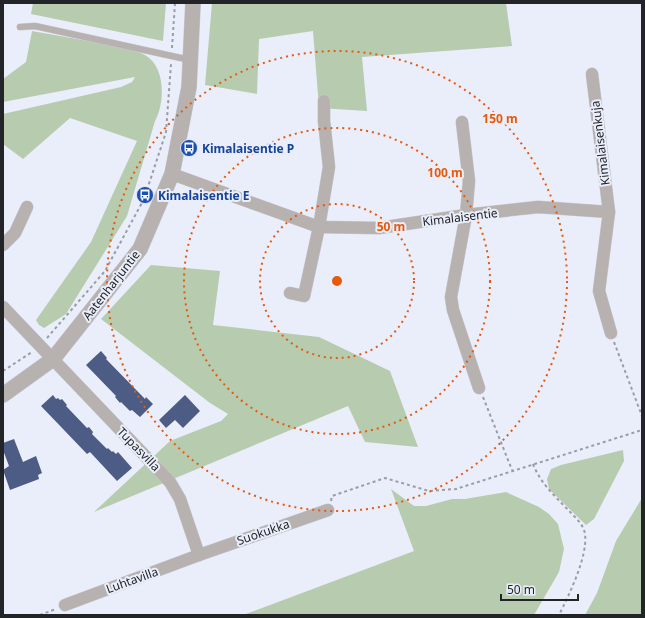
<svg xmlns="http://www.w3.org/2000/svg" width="645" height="618" font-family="'Noto Sans',sans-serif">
  <rect width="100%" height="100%" fill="#eaeefa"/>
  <!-- green -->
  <g fill="#b7cbaf">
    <polygon points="33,3 166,3 163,41 31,14"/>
    <polygon points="212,3 506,3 512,46 362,57 367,111 319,108 313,31 259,39 257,94 205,85"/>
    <path d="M32,31L122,47C130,50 138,51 145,55C166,67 165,103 155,121L127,216L66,314L44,328L39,325L36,320L91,242L137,141L70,118L23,159L3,144V114L121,87L132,82L135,77L3,102V79L26,62Z"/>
    <polygon points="151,265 220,271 213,325 319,337 390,371 418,447 365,442 348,406 94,512 170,441 221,421 228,414 210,403 101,319"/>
    <polygon points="623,450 624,461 594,519 586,525 549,489 547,479 551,469 561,465"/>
    <polygon points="391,489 414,506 426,506 452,499 465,499 506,492 539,507 549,514 558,524 564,549 559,572 534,615 243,615 414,551"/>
    <polygon points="642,498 642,615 585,615 597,593 616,541"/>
  </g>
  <!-- building -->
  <g fill="#4c5c84">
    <polygon points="101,351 107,358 106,359 145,399 146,397 153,404 140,417 132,410 130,411 121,402 120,403 115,397 116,396 86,365"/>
    <polygon points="53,395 56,399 58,398 60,400 62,399 67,405 66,406 87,428 89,427 93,432 92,434 107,449 108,448 112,452 113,451 116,454 118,452 132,468 117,481 90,452 87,454 41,406"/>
    <polygon points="185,395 200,411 183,428 175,420 166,428 159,420"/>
    <polygon points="14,439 23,462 36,456 42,473 38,475 39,479 10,490 3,470 9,466 3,450 3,443"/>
  </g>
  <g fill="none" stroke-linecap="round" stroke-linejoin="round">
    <!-- service casing -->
    <g stroke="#c6cad4" stroke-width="7">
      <polyline id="service" points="20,27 35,26 190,60"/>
    </g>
    <!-- minor casing -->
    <g stroke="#c6cad4" stroke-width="13">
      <g id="minor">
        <polyline points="592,74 609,212"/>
        <polyline points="462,122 469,181 466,215 451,297 453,310 479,388"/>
        <polyline points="172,174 319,227 379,228 466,215 538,207 609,212 599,291 611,333"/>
        <polyline points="3,245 15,233 27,207"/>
        <polyline points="290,293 304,296 319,227 329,167 324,121 324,101"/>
        <polyline points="3,307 170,482 180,499 199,555"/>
        <polyline points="65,605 199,555 328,510"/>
      </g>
    </g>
    <!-- tertiary casing -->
    <g stroke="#c6cad4" stroke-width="16">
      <polyline id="tertiary" points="3,395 53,359 140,249 172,174 189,87 193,3"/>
    </g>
    <!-- path -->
    <g stroke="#9a9da6" stroke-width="2" stroke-dasharray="3 3" stroke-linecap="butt">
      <polyline points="172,48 175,3"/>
      <polyline points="47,338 105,271 144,199 166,132 171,64"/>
      <polyline points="614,342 642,416"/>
      <polyline points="3,371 32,352"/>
      <polyline points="483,397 512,470"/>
      <path d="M533,464C541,485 559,500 574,516C579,521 584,527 585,534C588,556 569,595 559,615"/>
      <polyline points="331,501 332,496 385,478 429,491 456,489 642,430"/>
      <polyline points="40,615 56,609"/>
    </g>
    <!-- service -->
    <use href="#service" stroke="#b7b1af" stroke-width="6"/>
    <!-- minor -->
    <use href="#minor" stroke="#b7b1af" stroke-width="12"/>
    <!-- tertiary -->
    <use href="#tertiary" stroke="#b7b1af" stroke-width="15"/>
  </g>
  <!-- distance rings -->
  <g fill="none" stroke="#e8590c" stroke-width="2" stroke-dasharray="2 4">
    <circle cx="337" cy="281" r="77"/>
    <circle cx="337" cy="281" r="153"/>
    <circle cx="337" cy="281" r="230"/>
  </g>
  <!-- icons -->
  <defs>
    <g id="bus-disc" transform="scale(0.9)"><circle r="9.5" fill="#1a4fb4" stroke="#eaeefa"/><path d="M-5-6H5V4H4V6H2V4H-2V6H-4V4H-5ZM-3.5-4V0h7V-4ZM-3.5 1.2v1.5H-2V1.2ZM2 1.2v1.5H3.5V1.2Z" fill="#fff"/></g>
  </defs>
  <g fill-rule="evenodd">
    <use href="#bus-disc" x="189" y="148"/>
    <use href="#bus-disc" x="145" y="195"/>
  </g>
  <g text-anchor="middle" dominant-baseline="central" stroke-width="4" stroke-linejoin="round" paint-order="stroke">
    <!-- street labels -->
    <g font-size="12" fill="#222428" stroke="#eaeefa">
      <text transform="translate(600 143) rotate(-97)">Kimalaisenkuja</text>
      <text transform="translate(460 217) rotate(-7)">Kimalaisentie</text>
      <text transform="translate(111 285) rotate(-52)">Aatenharjuntie</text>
      <text transform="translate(139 449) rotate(46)">Tupasvilla</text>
      <text transform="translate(263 532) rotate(-19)">Suokukka</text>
      <text transform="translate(132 580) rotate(-20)">Luhtavilla</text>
    </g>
    <!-- transit labels -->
    <g font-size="12" font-weight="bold" fill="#164399" stroke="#eaeefa" text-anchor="start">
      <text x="202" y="148">Kimalaisentie P</text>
      <text x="158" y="195">Kimalaisentie E</text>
    </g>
  </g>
  <circle cx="337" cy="281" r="6" fill="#e8590c" stroke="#eaeefa" stroke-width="2"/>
  <g font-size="12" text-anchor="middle" font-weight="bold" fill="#e8590c" stroke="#eaeefa" stroke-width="4" stroke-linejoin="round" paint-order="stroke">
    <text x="500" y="123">150 m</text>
    <text x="445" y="177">100 m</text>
    <text x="391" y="231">50 m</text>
  </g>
  <!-- border -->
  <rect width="645" height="618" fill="none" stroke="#222428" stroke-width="8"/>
  <!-- scale -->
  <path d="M501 594v6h77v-6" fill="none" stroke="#222428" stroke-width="2"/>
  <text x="507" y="594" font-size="12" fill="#222428" stroke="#eaeefa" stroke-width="3" paint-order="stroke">50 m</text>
</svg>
